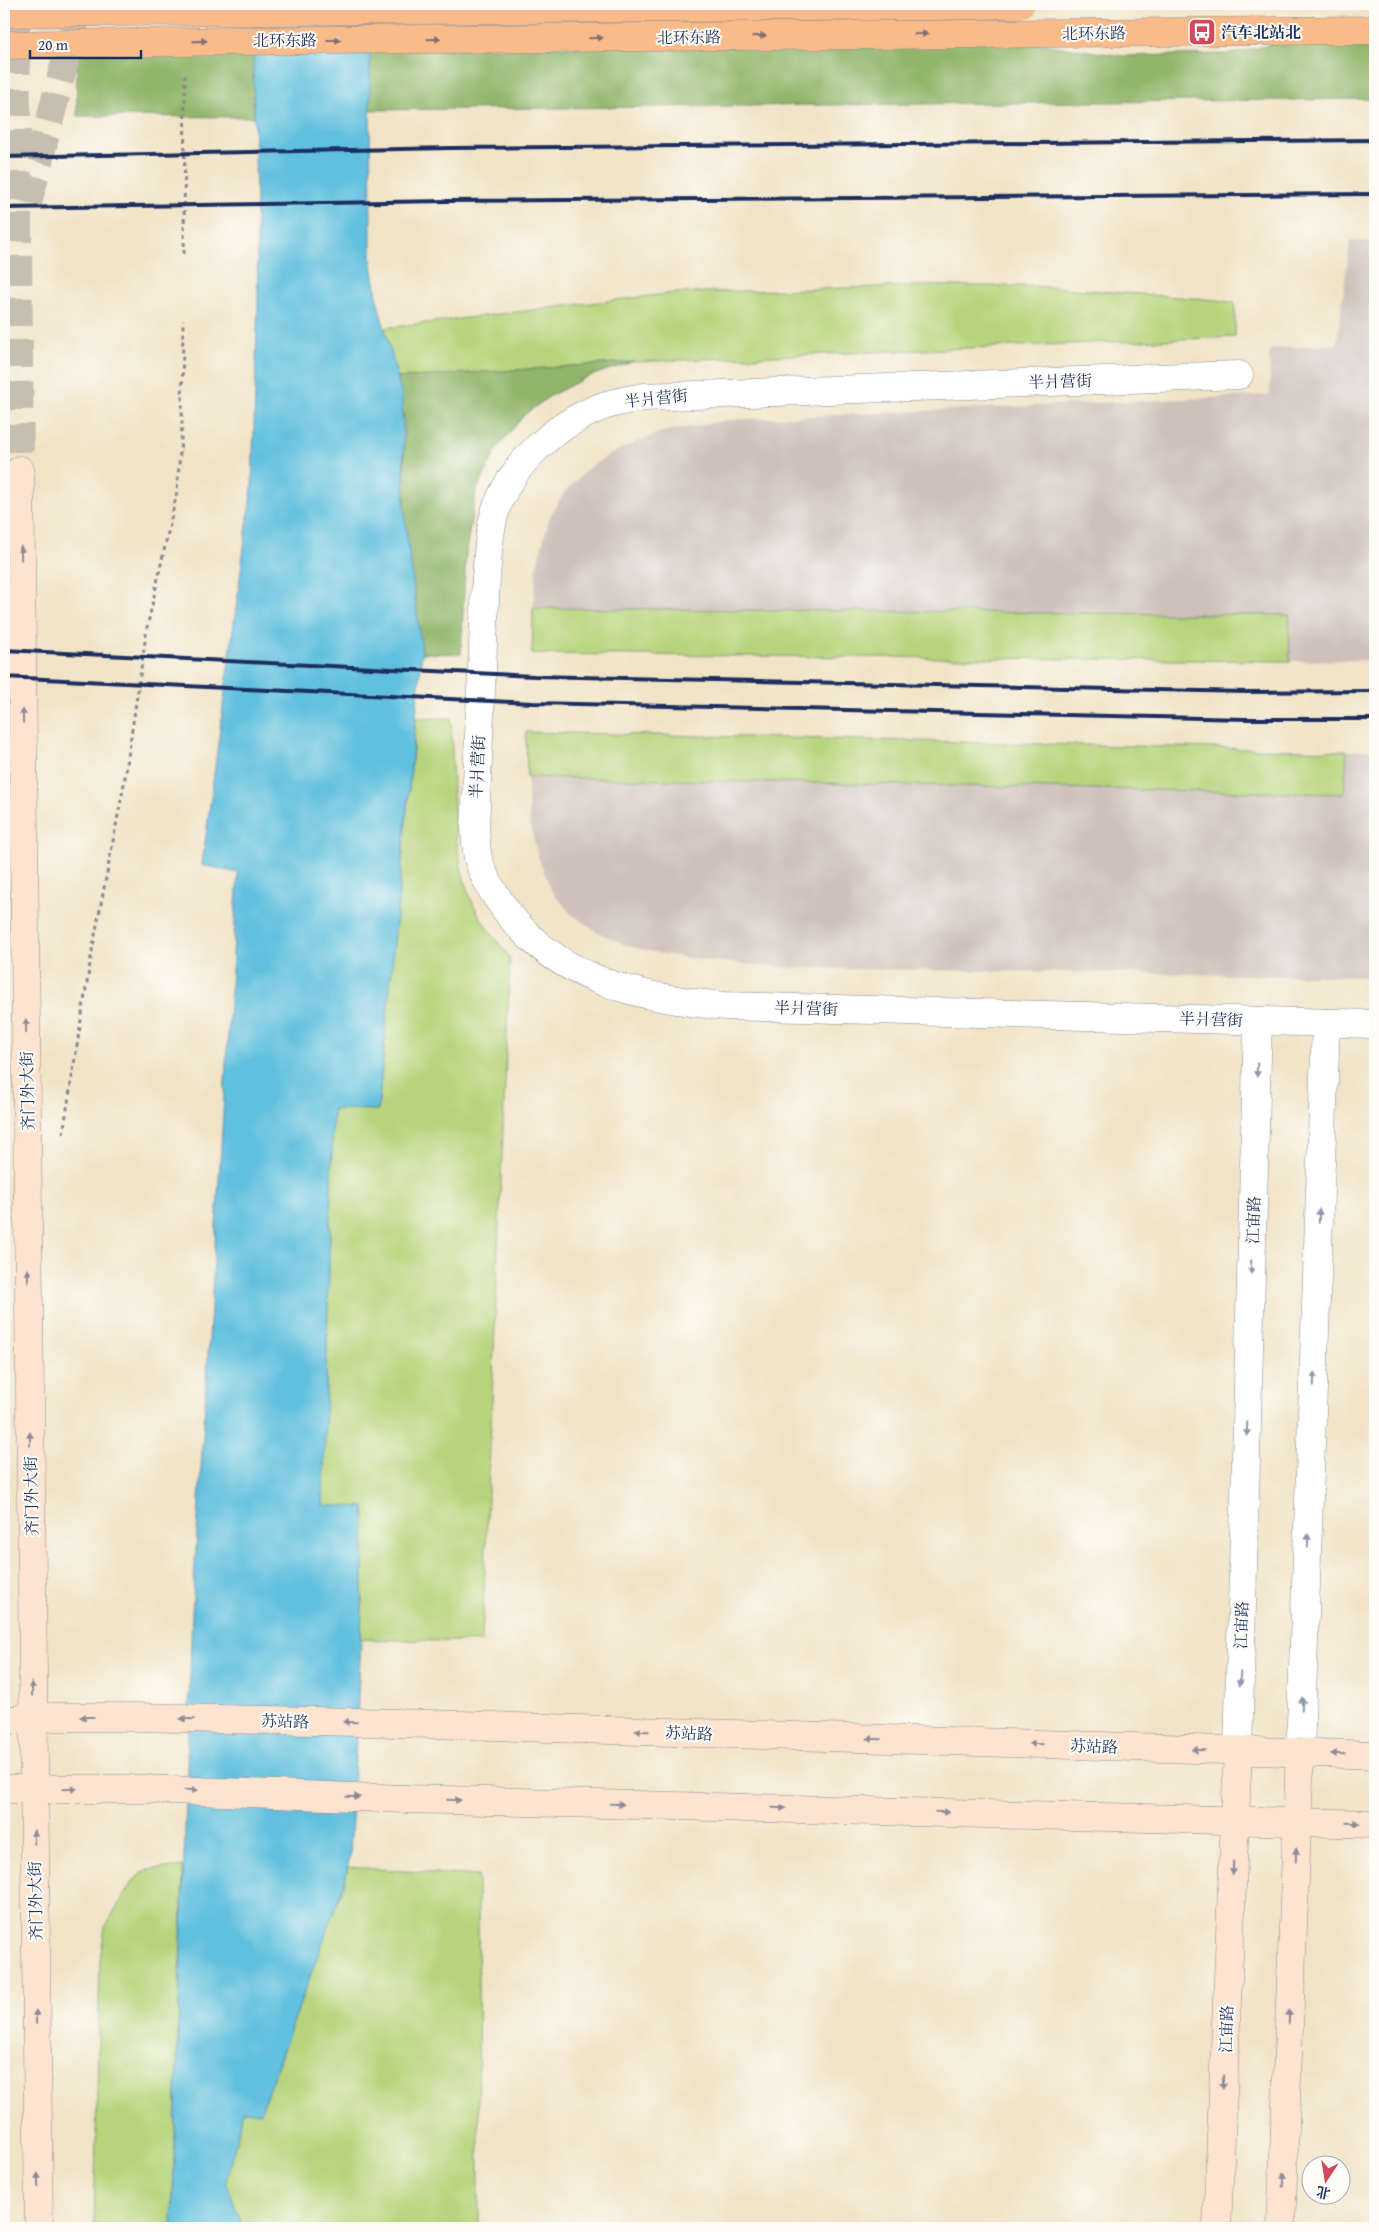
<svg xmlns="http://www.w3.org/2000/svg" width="1379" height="2232" font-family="'Gentium Book Plus','Noto Serif SC',serif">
  <rect width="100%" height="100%" fill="#fdfcf7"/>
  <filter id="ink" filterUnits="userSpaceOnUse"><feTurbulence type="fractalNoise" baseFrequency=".02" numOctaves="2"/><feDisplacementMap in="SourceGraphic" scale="10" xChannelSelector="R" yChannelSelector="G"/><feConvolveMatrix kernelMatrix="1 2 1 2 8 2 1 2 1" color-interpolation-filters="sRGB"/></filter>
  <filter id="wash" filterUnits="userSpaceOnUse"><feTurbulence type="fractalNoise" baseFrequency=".0096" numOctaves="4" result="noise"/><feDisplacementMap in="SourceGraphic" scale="20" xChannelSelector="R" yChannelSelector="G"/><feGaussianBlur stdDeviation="1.12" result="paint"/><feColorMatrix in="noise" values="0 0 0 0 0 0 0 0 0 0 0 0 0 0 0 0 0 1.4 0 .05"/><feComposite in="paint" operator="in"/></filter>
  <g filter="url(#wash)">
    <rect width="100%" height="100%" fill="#f1e3c6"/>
    <!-- industrial -->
    <g fill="#cec1ba">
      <polygon points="1350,241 1375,242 1375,660 1290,661 1289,615 533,608 537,565 549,518 564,493 588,468 618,450 661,432 729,420 1270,395 1269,349 1337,344"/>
      <polygon points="1375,750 1375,977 787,968 701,960 657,953 625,945 599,933 571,914 551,890 539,859 530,825 527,777 1343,794 1347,751"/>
    </g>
    <!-- green -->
    <g fill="#b7d47b" stroke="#69826c">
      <polygon points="919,286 1034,286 1217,300 1235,303 1235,337 632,362 398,378 384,328 674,293"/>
      <polygon points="533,608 1289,615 1290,661 532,654"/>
      <path d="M416,718H451C454,776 449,842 470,897C479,920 496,939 510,958L482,1642L361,1639L365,1507L323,1506L333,1108L378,1110Z"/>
      <polygon points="526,732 1347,751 1344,794 527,777"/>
      <polygon points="183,1866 172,2228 94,2228 100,1960 105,1927 132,1882 146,1870"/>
      <polygon points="348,1867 478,1876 479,2228 243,2228 226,2181 243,2111 260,2112 344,1884"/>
    </g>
    <!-- forest -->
    <g fill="#91b66b" stroke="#567264">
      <polygon points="1375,39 1375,99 370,110 370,49 1029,42 1122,56 1231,54 1291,40"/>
      <polygon points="76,51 254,52 254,117 77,116"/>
      <polygon points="632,362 587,377 550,396 524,415 498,447 476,492 466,551 461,654 422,653 405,518 404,420 398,378"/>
    </g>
    <!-- water -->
    <polygon fill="#60c0de" stroke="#3e789e" points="254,4 372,4 370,61 371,257 378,303 402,395 405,518 422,653 378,1110 333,1109 323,1505 365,1507 361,1639 350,1857 344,1884 260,2113 243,2111 226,2181 243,2228 172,2228 192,1613 238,873 202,865 252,487 258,298 253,62"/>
  </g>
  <g filter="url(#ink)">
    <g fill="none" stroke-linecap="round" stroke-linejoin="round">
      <!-- secondary-tunnel -->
      <g stroke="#c6bfb1" stroke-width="28" stroke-dasharray="28 14" stroke-linecap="butt">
        <polyline points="16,4 20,470"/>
        <polyline points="28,203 80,4"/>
      </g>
      <!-- street casing -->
      <g stroke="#868992" stroke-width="29">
        <g id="street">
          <path d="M1239,375L644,397C628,400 611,402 596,409C553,427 512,464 496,509C489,531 488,554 486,577L475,828C476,838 476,848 478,858C482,874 491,889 500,902C552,980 638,998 725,1006L1375,1024"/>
          <polyline points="1238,1751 1258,1021"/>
          <polyline points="1300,1752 1326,1023"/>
        </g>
      </g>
      <!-- secondary casing -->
      <g stroke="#868992" stroke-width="29">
        <g id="secondary">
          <polyline points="20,470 39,2228"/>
          <polyline points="4,1721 33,1717 135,1717 398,1723 1375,1755"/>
          <polyline points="4,1789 142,1789 406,1799 1375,1824"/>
          <polyline points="1217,2228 1238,1751"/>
          <polyline points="1281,2228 1300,1752"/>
        </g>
      </g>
      <!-- primary casing -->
      <g stroke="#868992" stroke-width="29">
        <polyline id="primary" points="4,45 233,41 1375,30"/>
      </g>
      <!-- path -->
      <g stroke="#868992" stroke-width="3" stroke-dasharray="4 4" stroke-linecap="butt">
        <polyline points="184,254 185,75"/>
        <polyline points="63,1134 92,951 124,784 147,628 177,492 182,425 183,320"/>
      </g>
      <!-- street -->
      <use href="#street" stroke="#fff" stroke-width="28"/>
      <!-- secondary -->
      <use href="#secondary" stroke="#fde4d1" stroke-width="28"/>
      <!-- primary -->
      <use href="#primary" stroke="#fabb8b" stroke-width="28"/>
      <!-- rail -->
      <g stroke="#1b2f5e" stroke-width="4">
        <polyline points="4,157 452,148 1375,140"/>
        <polyline points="4,208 447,201 1375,194"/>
        <polyline points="4,650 534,676 1247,692 1375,691"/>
        <polyline points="4,677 533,703 1247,719 1375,719"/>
      </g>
      <!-- highway-bridge casing -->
      <g stroke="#868992" stroke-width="29" stroke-linecap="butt">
        <polyline id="highway-bridge" points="4,13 932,6 1021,4"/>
      </g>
      <!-- highway-bridge -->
      <use href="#highway-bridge" stroke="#fabb8b" stroke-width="28"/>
    </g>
    <!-- one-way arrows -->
    <defs><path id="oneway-solid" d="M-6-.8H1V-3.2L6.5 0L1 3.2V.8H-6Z" transform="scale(1.25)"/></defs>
    <g fill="#7f6e72">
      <use href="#oneway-solid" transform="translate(921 34) rotate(-1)"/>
      <use href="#oneway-solid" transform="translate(759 36) rotate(-1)"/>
      <use href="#oneway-solid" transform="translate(596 38) rotate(-1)"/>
      <use href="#oneway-solid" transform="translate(434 39) rotate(-1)"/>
      <use href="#oneway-solid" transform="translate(334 40)"/>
      <use href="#oneway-solid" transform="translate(200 41) rotate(-1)"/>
    </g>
    <g fill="#8c8a98">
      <use href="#oneway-solid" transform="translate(21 553) rotate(-91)"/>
      <use href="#oneway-solid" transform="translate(23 716) rotate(-91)"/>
      <use href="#oneway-solid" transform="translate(26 1026) rotate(-91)"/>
      <use href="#oneway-solid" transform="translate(28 1276) rotate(-91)"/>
      <use href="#oneway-solid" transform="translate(30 1439) rotate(-91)"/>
      <use href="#oneway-solid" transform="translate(32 1689) rotate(-91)"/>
      <use href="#oneway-solid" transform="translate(87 1717) rotate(-180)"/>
      <use href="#oneway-solid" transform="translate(187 1719) rotate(-179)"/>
      <use href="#oneway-solid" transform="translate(350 1722) rotate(-179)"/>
      <use href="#oneway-solid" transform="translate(642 1731) rotate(-178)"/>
      <use href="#oneway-solid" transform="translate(874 1739) rotate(-178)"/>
      <use href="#oneway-solid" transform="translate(1036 1744) rotate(-178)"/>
      <use href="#oneway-solid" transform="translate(1199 1750) rotate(-178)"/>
      <use href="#oneway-solid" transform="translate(1338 1754) rotate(-178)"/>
      <use href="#oneway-solid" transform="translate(70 1789) rotate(-1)"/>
      <use href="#oneway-solid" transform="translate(191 1790) rotate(2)"/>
      <use href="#oneway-solid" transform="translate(353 1797) rotate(2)"/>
      <use href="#oneway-solid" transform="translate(454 1800) rotate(1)"/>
      <use href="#oneway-solid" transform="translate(617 1804) rotate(1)"/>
      <use href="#oneway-solid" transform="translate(779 1808) rotate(1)"/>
      <use href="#oneway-solid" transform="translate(942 1812) rotate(1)"/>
      <use href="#oneway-solid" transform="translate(1353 1823) rotate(1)"/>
      <use href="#oneway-solid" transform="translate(34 1837) rotate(-91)"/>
      <use href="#oneway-solid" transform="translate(1296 1855) rotate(-88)"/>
      <use href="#oneway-solid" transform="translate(1233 1868) rotate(92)"/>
      <use href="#oneway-solid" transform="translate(36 2017) rotate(-91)"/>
      <use href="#oneway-solid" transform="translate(1289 2017) rotate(-88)"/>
      <use href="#oneway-solid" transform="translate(1223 2082) rotate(92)"/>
      <use href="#oneway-solid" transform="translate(38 2180) rotate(-91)"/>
      <use href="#oneway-solid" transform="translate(1283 2180) rotate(-88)"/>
    </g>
    <g fill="#8d97ae">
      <use href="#oneway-solid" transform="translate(1257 1070) rotate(92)"/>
      <use href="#oneway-solid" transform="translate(1319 1216) rotate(-88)"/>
      <use href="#oneway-solid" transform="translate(1251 1267) rotate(92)"/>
      <use href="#oneway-solid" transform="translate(1314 1379) rotate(-88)"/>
      <use href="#oneway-solid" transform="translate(1247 1429) rotate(92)"/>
      <use href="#oneway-solid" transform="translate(1308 1541) rotate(-88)"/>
      <use href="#oneway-solid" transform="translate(1240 1679) rotate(92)"/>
      <use href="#oneway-solid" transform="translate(1302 1704) rotate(-88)"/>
    </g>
  </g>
  <!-- icons -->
  <defs>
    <g id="bus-square" transform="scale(1.4375)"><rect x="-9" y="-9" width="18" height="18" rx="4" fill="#d1495b" stroke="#fdfcf7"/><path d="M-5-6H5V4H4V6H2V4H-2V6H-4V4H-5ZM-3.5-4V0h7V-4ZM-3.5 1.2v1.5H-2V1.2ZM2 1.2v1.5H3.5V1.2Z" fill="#fff"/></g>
  </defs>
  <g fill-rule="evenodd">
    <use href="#bus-square" x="1202" y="32"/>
  </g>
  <g text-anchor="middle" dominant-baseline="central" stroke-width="4" stroke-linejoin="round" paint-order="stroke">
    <!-- poi labels -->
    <g font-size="16" font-weight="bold" fill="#1b2f5e" stroke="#fdfcf7" text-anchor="start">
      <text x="1221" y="32">汽车北站北</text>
    </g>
    <!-- street labels -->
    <g font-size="16" fill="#1b2f5e" stroke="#fdfcf7">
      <text transform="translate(1094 33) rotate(-1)">北环东路</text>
      <text transform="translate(689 37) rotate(-1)">北环东路</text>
      <text x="285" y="40">北环东路</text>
      <text transform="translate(1060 381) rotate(-2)">半爿营街</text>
      <text transform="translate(656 398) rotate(-6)">半爿营街</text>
      <text transform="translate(477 767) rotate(-87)">半爿营街</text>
      <text transform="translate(806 1008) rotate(2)">半爿营街</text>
      <text transform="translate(1211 1019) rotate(2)">半爿营街</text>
      <text transform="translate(27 1091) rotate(-91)">齐门外大街</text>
      <text transform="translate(1253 1220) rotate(-88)">江宙路</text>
      <text transform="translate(31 1496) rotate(-91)">齐门外大街</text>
      <text transform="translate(1241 1625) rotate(-88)">江宙路</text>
      <text transform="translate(285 1721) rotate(1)">苏站路</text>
      <text transform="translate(689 1733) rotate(2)">苏站路</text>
      <text transform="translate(1094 1746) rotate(2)">苏站路</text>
      <text transform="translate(35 1901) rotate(-91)">齐门外大街</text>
      <text transform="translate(1226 2029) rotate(-88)">江宙路</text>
    </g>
  </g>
  <!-- margin -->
  <rect width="1379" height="2232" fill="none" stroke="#fdfcf7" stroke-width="20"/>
  <!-- north arrow -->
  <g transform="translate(1326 2180) rotate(192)"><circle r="24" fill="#fdfcf7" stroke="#a3aaba"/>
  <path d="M0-4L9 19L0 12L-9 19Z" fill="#d1495b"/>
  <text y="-8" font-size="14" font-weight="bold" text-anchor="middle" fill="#1b2f5e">北</text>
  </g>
  <!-- scale -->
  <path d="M30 50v8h111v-8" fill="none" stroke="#1b2f5e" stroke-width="2.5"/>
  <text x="38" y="50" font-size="15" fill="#1b2f5e" stroke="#fdfcf7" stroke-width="4" paint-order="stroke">20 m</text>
</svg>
